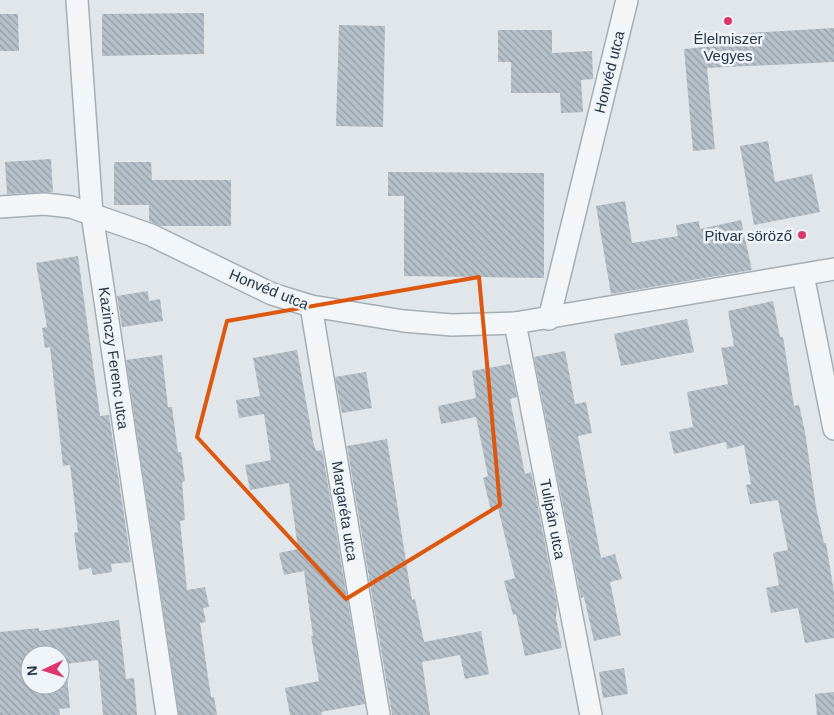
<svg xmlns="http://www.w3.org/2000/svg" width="834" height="715" font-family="Arial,sans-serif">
  <defs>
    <pattern id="building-back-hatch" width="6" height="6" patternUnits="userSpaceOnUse" patternTransform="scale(1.25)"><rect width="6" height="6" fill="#b6c0c9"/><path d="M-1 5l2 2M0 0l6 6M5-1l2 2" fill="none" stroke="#949da5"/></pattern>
  </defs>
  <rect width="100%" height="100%" fill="#e0e6ea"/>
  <!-- building -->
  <g fill="url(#building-back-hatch)" fill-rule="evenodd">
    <polygon points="204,13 204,54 102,56 102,14"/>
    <polygon points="0,14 18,14 19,51 0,51"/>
    <polygon points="339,25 385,26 383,127 336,126"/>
    <polygon points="834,28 834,62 707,68 715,149 693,151 684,49 716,46 715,35"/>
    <polygon points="498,30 552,30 552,53 592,51 593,79 581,80 583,112 561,113 560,93 511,93 511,62 498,62"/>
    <polygon points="768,141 775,182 812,174 820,212 754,225 740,146"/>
    <polygon points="51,159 53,192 7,194 5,162"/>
    <polygon points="114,162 151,162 152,180 231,180 231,226 160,226 149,221 149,205 114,205"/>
    <polygon points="388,172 544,173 544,278 404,276 404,196 388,196"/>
    <polygon points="625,201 632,243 678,236 676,225 699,221 700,229 741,220 752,270 611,294 596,206"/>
    <polygon points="78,256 100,416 109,415 131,562 111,564 112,572 93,575 91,568 79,570 74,533 78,532 70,465 63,466 50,347 45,348 42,328 47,327 36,263"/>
    <polygon points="148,291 149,301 160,299 163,321 122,327 117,296"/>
    <polygon points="773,301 780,337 783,337 794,406 799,405 805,432 816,507 824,543 826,543 834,592 834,638 805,643 798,608 771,613 766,588 779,585 773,553 788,550 778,500 750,504 746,485 751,484 744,445 727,449 726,442 674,454 669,432 693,427 687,392 728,384 721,348 734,346 728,311"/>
    <polygon points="687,319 694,352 621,366 614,334"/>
    <polygon points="297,350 313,441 316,451 322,450 365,704 321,712 322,715 290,715 285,688 319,681 311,636 313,636 304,571 284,575 279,553 298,549 289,483 250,490 245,465 271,460 264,414 239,418 236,400 260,396 253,358"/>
    <polygon points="565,351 575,404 586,402 592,433 578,436 601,558 615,554 622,579 610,582 621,635 594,641 584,597 581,598 534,357"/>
    <polygon points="162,355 168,407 172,407 178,452 181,452 185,481 182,482 185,520 180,521 187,590 205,587 209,607 203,608 206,622 200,623 211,697 214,697 217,715 179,715 126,360"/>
    <polygon points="510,364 517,397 510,399 525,474 531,472 557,605 556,618 562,648 525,656 516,614 513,615 504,581 515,578 498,508 491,510 483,478 488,476 476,417 441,424 438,406 476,398 472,371"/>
    <polygon points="366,372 372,408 342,413 335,377"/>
    <polygon points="387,439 412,600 415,599 424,642 481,631 489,674 465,679 460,655 422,662 430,715 392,715 347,446"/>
    <path d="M119,620L126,679L134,678L137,715H103L98,660L66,664L70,708L59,709L60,715H0V632L39,628V631ZM30,655H60V685H30Z"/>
    <polygon points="624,668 628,694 603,698 599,672"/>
    <polygon points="834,692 834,715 817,715 815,694"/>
  </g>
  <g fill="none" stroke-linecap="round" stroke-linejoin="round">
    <!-- street casing -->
    <g stroke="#a4aeb5" stroke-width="24">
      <g id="street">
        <polyline points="77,0 92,214 167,715"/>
        <polyline points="0,207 44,204 71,207 151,235 272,294 311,306 404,321 452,325 515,323 834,269"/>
        <polyline points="803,275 834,429"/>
        <polyline points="311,306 379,715"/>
        <polyline points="549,319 627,0"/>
        <polyline points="515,323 591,715"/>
      </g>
    </g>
    <!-- street -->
    <use href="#street" stroke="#f3f6f8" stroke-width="21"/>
  </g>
  <!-- marked area -->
  <path fill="none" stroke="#de570f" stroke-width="4" stroke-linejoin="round" d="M479,277L500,505L346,599L197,437L227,321Z"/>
  <!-- markers -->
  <g fill="#dd366f" stroke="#eff4f8" stroke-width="2">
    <circle cx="728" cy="21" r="5"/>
    <circle cx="802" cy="235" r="5"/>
  </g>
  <g text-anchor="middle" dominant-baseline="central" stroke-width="5" stroke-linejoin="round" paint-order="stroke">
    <!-- poi labels -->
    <g font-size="15" fill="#263644" stroke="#eff4f8">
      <text x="728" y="38">Élelmiszer<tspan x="728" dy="17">Vegyes</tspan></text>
      <text x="792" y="235" text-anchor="end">Pitvar söröző</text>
    </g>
    <!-- street labels -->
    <g font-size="15" fill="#263644" stroke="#eff4f8">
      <text transform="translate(609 72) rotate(-76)">Honvéd utca</text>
      <text transform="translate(269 289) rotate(22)">Honvéd utca</text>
      <text transform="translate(114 358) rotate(82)">Kazinczy Ferenc utca</text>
      <text transform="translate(345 511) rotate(81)">Margaréta utca</text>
      <text transform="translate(553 519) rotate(79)">Tulipán utca</text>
    </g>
  </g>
  <!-- north arrow -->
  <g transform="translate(45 670) rotate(266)"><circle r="24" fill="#eff4f8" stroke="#9fa8b0"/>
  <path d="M0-4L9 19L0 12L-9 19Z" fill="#dd366f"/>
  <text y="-8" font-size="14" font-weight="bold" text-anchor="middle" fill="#263644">N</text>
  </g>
</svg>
